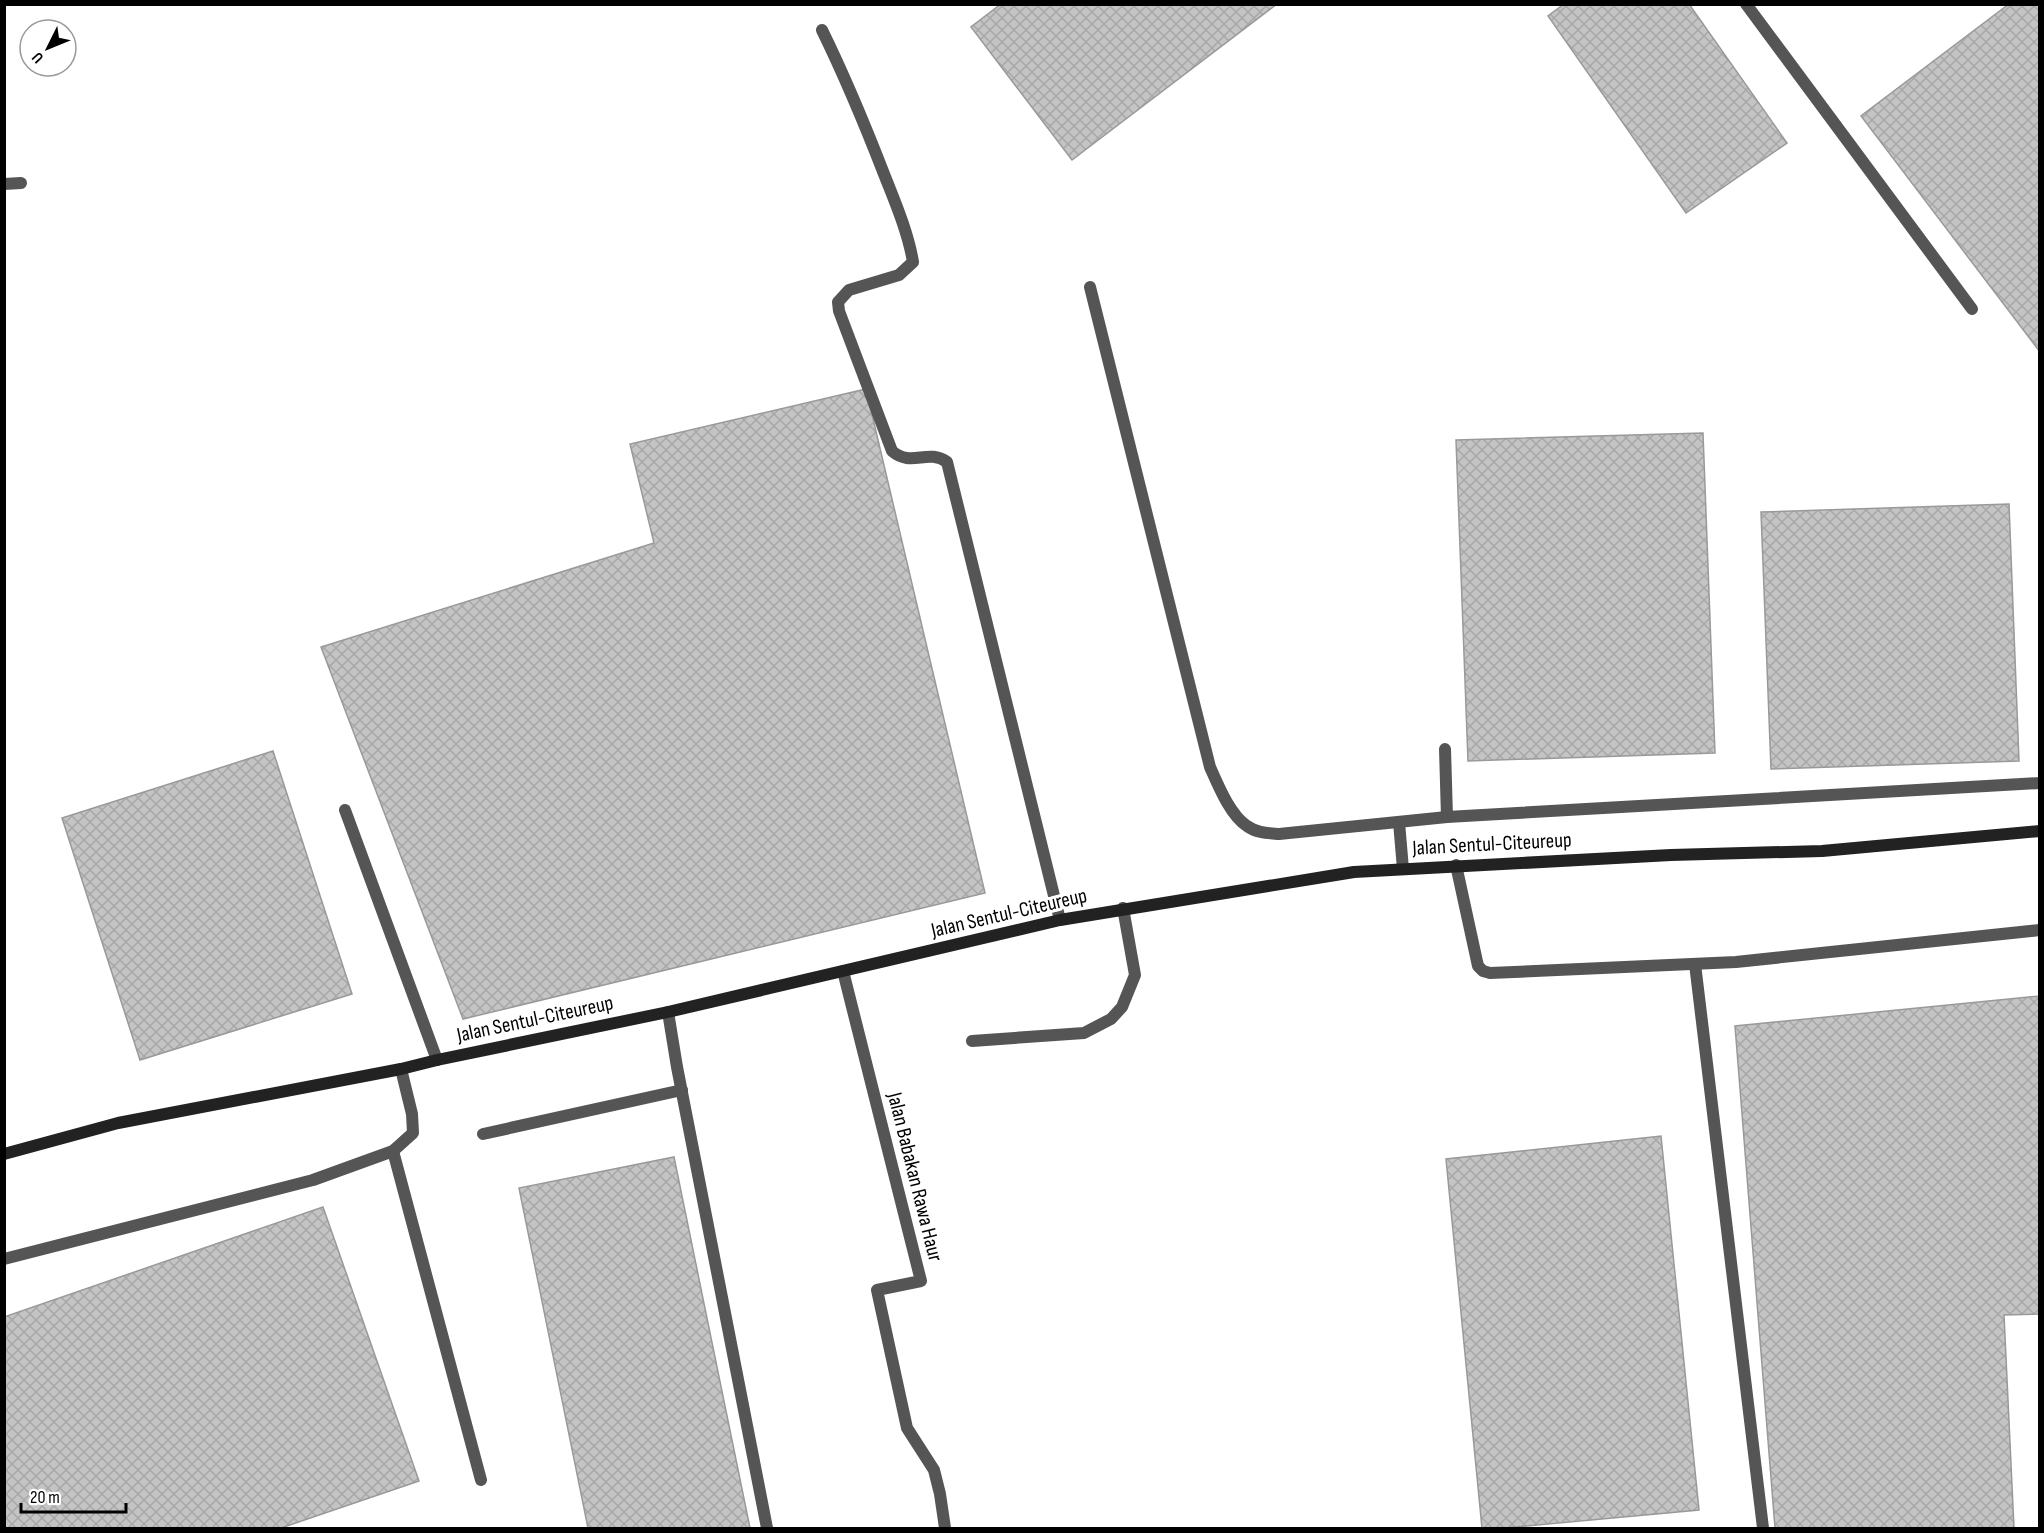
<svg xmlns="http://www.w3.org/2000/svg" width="2044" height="1533" font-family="'Sofia Sans Condensed',sans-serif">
  <defs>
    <pattern id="building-cross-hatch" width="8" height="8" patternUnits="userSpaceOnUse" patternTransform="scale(1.5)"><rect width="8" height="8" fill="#c4c4c4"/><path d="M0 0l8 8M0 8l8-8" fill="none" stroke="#a7a7a7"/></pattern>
  </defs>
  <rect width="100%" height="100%" fill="#fff"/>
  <!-- building -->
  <g fill="url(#building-cross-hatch)" stroke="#999" stroke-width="1.5">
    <polygon points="1001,4 1277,4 1072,160 971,27"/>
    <polygon points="1564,4 1689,4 1787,143 1686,213 1548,16"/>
    <polygon points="2009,4 2040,4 2040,352 1861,116"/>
    <polygon points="866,389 985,893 463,1019 321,647 654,543 630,444"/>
    <polygon points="1703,433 1715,753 1468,761 1456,440"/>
    <polygon points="2009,504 2019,761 1771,769 1761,512"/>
    <polygon points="273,751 352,994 140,1060 62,818"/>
    <polygon points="2040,996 2040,1314 2004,1315 2014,1528 1775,1528 1735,1026"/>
    <polygon points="1661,1136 1699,1510 1504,1528 1482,1528 1446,1159"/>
    <polygon points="674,1157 750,1528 588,1528 519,1188"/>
    <polygon points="323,1207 419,1481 281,1528 4,1528 4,1317"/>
  </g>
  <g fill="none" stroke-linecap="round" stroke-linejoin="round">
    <!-- lane -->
    <g stroke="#555" stroke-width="12">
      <polyline points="1746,4 1972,309"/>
      <path d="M822,30C845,77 865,125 884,174C895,202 908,232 913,262L899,275L849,290L838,302L839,311L892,451C912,468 927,448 947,462L1060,920"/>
      <polyline points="4,184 21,183"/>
      <path d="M1090,287L1210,767C1218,785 1230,815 1247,826C1257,833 1267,833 1279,834L1447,817L2040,783"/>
      <polyline points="1445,749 1447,817"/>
      <polyline points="345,810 437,1060"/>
      <polyline points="1399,822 1403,869"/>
      <polyline points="1456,865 1478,966 1483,971 1490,973 1736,962 2040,930"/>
      <polyline points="1695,964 1763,1528"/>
      <polyline points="843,971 921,1281 877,1290 907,1428 934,1470 940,1494 945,1528"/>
      <polyline points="668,1012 677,1067 767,1528"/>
      <polyline points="972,1041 1084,1033 1111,1019 1122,1007 1135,975 1123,908"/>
      <polyline points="483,1134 682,1090"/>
      <polyline points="393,1151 481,1480"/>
      <polyline points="4,1259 313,1180 393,1151 413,1133 412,1114 401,1069"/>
    </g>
    <!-- secondary -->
    <polyline stroke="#222" stroke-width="12" points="4,1154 118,1123 401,1069 437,1060 668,1012 1060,920 1354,872 1671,855 1822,851 2040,831"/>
  </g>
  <g text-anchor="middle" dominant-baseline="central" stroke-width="6" stroke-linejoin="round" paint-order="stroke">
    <!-- street labels -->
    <g font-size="21" fill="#000" stroke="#fff">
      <text transform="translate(1492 844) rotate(-3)">Jalan Sentul-Citeureup</text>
      <text transform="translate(1009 913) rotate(-13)">Jalan Sentul-Citeureup</text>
      <text transform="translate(535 1019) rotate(-12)">Jalan Sentul-Citeureup</text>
      <text transform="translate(915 1177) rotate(76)">Jalan Babakan Rawa Haur</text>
    </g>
  </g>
  <!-- border -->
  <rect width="2044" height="1533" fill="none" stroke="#000000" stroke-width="12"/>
  <!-- north arrow -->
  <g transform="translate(48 48) rotate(227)"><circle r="28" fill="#ffffff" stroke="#999999" stroke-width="1.5"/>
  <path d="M0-4.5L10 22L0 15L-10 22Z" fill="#000000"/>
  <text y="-9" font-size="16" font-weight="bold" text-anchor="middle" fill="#000000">U</text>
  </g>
  <!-- scale -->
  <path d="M21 1503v9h105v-9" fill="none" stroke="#000000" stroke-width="3"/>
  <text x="30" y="1503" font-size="18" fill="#000000" stroke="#ffffff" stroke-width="4.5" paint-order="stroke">20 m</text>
</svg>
